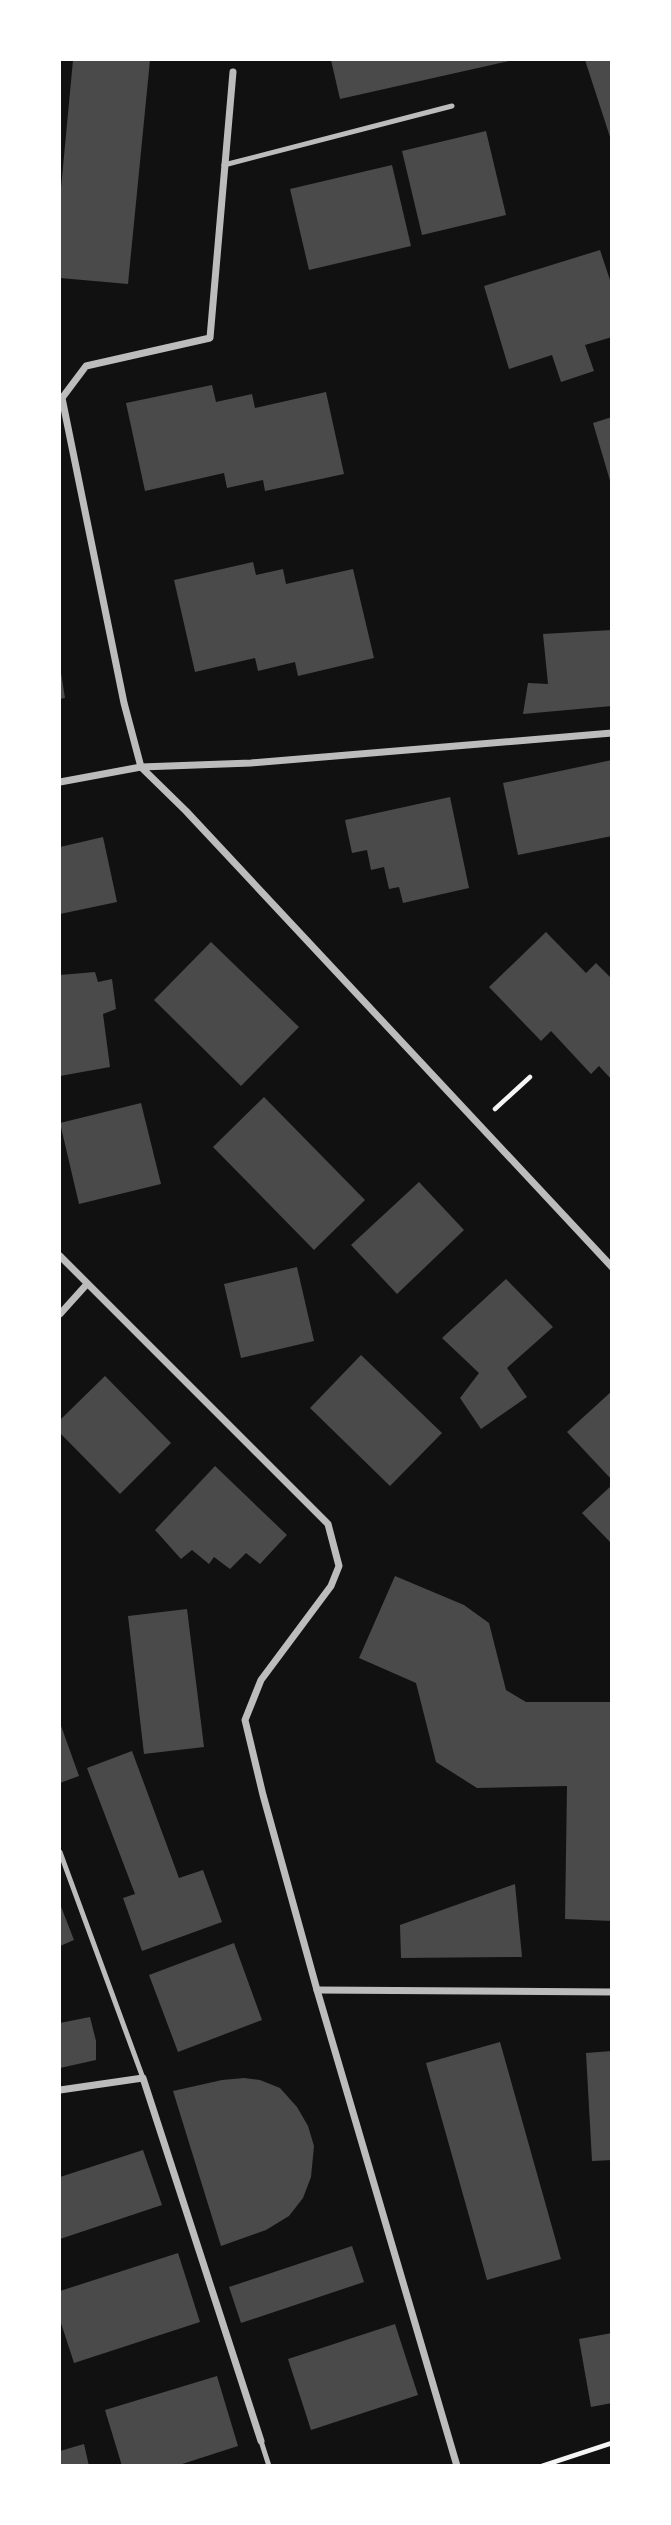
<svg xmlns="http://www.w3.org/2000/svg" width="671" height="2525" font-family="Ubuntu,sans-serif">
  <rect width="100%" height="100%" fill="#111"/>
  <!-- building -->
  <g fill="#4a4a4a">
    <polygon points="73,60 150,60 128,284 60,278 60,199"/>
    <polygon points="331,60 509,60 509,61 340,99"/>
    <polygon points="585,60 612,60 612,140 611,140"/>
    <polygon points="486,131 506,215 422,235 402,151"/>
    <polygon points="392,165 411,246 309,270 290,189"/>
    <polygon points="600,250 612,286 612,337 585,345 594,371 561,382 552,355 509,369 484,286"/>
    <polygon points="212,385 216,402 252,394 255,408 326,392 344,474 265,491 263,480 227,488 224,473 145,491 126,403"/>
    <polygon points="612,417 612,484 611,484 593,423"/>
    <polygon points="253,562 256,575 283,569 286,584 353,569 374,658 298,676 295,662 258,671 255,658 195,672 174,580"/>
    <polygon points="612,630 612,706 523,714 528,683 548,684 543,634"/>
    <polygon points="61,673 65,698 60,699 60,674"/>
    <polygon points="612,760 612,836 518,855 503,783"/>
    <polygon points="450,797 469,888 403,903 399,887 389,889 384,867 371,870 367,850 352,853 345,820"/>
    <polygon points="103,837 117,902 60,914 60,847"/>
    <polygon points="546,932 586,973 596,963 612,979 612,1080 599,1066 591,1074 551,1031 541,1041 489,987"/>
    <polygon points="211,942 299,1027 241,1086 154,1000"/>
    <polygon points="95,972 98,982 112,979 116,1009 103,1014 110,1067 60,1076 60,975"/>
    <polygon points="264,1097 365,1200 314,1250 213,1147"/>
    <polygon points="141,1103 161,1184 79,1204 60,1123"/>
    <polygon points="419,1182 464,1230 397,1294 351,1245"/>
    <polygon points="297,1267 314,1341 241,1358 224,1284"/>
    <polygon points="506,1279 553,1327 507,1368 527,1397 481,1429 460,1398 479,1373 442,1338"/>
    <polygon points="361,1355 442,1433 390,1486 310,1408"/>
    <polygon points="105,1376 171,1443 120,1494 60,1433 60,1420"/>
    <polygon points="612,1391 612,1480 567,1432"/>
    <polygon points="215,1466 287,1535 260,1564 246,1553 230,1569 214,1557 209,1564 192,1550 181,1559 155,1530"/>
    <polygon points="612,1485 612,1544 582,1513"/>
    <polygon points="395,1576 464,1605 489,1623 506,1690 526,1702 612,1702 612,1921 565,1919 567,1786 477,1788 436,1762 416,1683 359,1658"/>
    <polygon points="187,1609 204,1747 144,1754 128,1616"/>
    <polygon points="60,1723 79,1776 60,1783"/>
    <polygon points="132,1751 179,1878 203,1870 222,1922 142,1951 123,1898 135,1894 87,1768"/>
    <polygon points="515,1884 522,1957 401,1958 400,1925"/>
    <polygon points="60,1904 74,1940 60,1946"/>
    <polygon points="234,1943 262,2020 178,2052 149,1975"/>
    <polygon points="90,2017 96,2041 96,2060 60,2068 60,2023"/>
    <polygon points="500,2042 561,2259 487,2280 426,2063"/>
    <polygon points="612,2051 612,2160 592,2161 586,2053"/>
    <polygon points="244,2078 260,2080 280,2088 297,2107 308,2126 314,2146 311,2177 303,2198 289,2216 266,2230 221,2246 173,2091 222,2080"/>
    <polygon points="143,2150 162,2205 60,2239 60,2177"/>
    <polygon points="352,2246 364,2282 241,2323 229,2287"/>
    <polygon points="178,2253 200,2322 74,2363 60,2320 60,2291"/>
    <polygon points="395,2324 418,2395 311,2430 288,2359"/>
    <polygon points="612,2333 612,2403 591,2407 579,2339"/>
    <polygon points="217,2376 238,2446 176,2466 122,2466 105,2410"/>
    <polygon points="84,2444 89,2466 60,2466 60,2451"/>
  </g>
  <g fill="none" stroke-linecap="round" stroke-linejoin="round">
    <!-- path -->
    <g stroke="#f5f5f5" stroke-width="4.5">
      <polyline points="495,1109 530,1077"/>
      <polyline points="542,2466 612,2443"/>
    </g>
    <!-- service -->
    <g stroke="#bcbcbc" stroke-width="5">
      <polyline points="224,165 452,106"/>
      <polyline points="60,1852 143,2078"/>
      <polyline points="261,2441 269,2466"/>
    </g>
    <!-- minor -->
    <g stroke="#bcbcbc" stroke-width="7">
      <polyline points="233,72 210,338 86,366 62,398 124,703 141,767 186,811 612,1267"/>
      <polyline points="60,782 141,767 251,763 612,733"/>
      <polyline points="60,1256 328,1524 339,1566 331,1586 261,1680 245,1720 263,1795 317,1990 457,2466"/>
      <polyline points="60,1314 87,1284"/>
      <polyline points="317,1990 612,1992"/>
      <polyline points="60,2090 143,2078 261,2441"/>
    </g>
  </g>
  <!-- border -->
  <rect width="671" height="2525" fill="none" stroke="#ffffff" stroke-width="122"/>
</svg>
